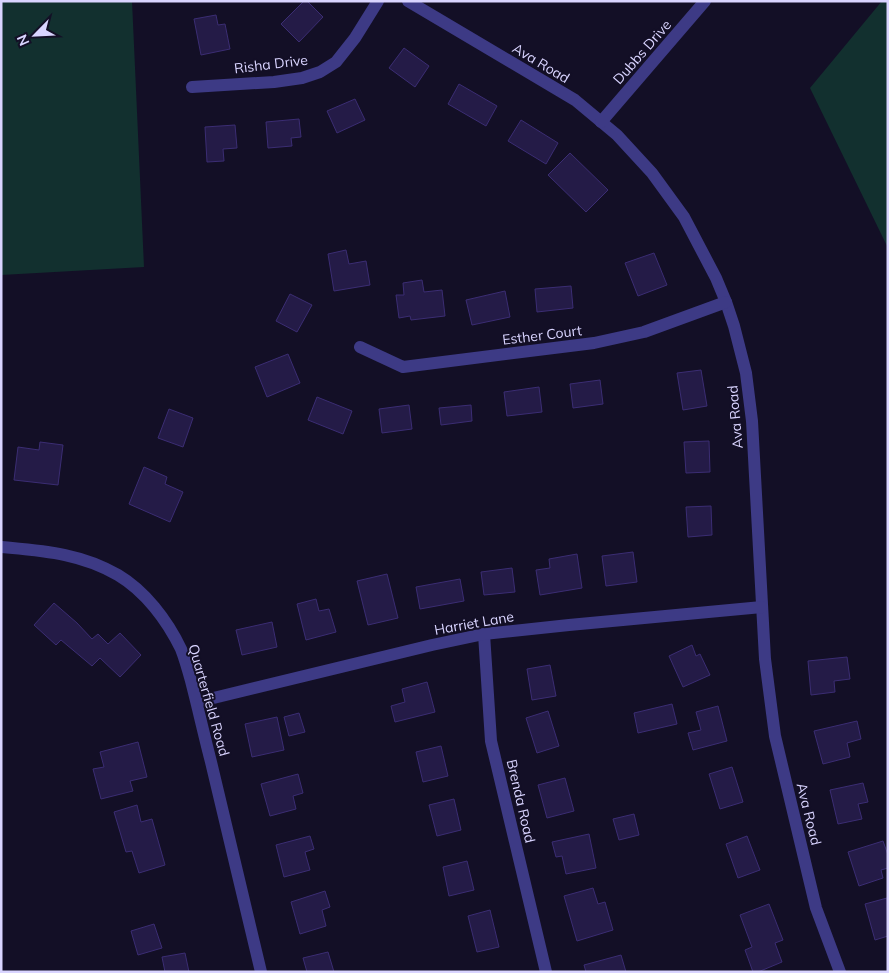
<svg xmlns="http://www.w3.org/2000/svg" width="889" height="973" font-family="Mulish,sans-serif">
  <rect width="100%" height="100%" fill="#130f26"/>
  <!-- green -->
  <g fill="#12302f">
    <polygon points="1,1 132,1 144,267 1,275"/>
    <polygon points="882,1 888,1 888,248 810,88"/>
  </g>
  <!-- building -->
  <g fill="#241b47" stroke="#3b2d73">
    <polygon points="304,1 307,1 323,17 299,42 281,24"/>
    <polygon points="216,15 218,25 225,24 230,49 201,55 194,19"/>
    <polygon points="404,48 429,66 415,87 389,68"/>
    <polygon points="459,84 497,106 486,126 448,104"/>
    <polygon points="355,99 365,120 337,133 327,111"/>
    <polygon points="299,119 301,137 291,138 292,146 268,148 266,122"/>
    <polygon points="521,120 558,143 546,164 508,141"/>
    <polygon points="235,125 237,148 223,149 224,161 207,162 205,127"/>
    <polygon points="570,153 608,190 586,212 548,175"/>
    <polygon points="346,250 349,264 366,261 370,285 334,291 328,254"/>
    <polygon points="654,253 667,285 638,296 625,263"/>
    <polygon points="422,280 424,292 442,290 445,316 411,320 410,316 399,318 396,295 404,295 403,283"/>
    <polygon points="571,286 573,308 537,312 535,289"/>
    <polygon points="505,291 510,317 472,325 466,300"/>
    <polygon points="290,294 312,305 297,332 276,321"/>
    <polygon points="288,354 300,383 267,397 255,367"/>
    <polygon points="701,370 707,406 683,410 677,373"/>
    <polygon points="600,380 603,404 573,408 570,384"/>
    <polygon points="539,387 542,412 507,416 504,392"/>
    <polygon points="317,397 352,411 343,434 308,420"/>
    <polygon points="409,405 412,429 382,433 379,409"/>
    <polygon points="471,405 472,421 441,425 439,408"/>
    <polygon points="169,409 193,418 183,447 158,438"/>
    <polygon points="709,441 710,472 686,473 684,442"/>
    <polygon points="40,442 63,445 58,485 14,480 18,447 39,450"/>
    <polygon points="144,467 167,477 165,484 183,492 170,522 129,504"/>
    <polygon points="711,506 712,535 688,537 686,507"/>
    <polygon points="633,552 637,582 606,586 602,556"/>
    <polygon points="577,554 582,588 540,595 536,570 550,568 549,559"/>
    <polygon points="512,568 515,592 484,595 481,572"/>
    <polygon points="387,574 398,618 368,625 357,581"/>
    <polygon points="460,579 464,601 420,609 416,587"/>
    <polygon points="316,599 319,611 329,609 336,632 306,640 297,604"/>
    <polygon points="54,603 77,623 92,639 98,634 108,644 120,633 141,655 120,677 100,658 92,666 61,640 56,645 34,625"/>
    <polygon points="272,622 277,647 242,655 236,630"/>
    <polygon points="692,645 696,656 700,654 710,675 683,687 669,656"/>
    <polygon points="847,657 850,679 834,681 835,692 811,695 808,661"/>
    <polygon points="550,665 556,696 532,700 527,669"/>
    <polygon points="427,682 435,712 395,722 391,706 405,702 402,689"/>
    <polygon points="672,704 677,724 638,733 634,713"/>
    <polygon points="718,706 727,741 693,750 688,733 701,730 696,712"/>
    <polygon points="548,711 559,746 537,753 526,718"/>
    <polygon points="299,713 305,732 289,736 284,717"/>
    <polygon points="277,717 284,750 252,757 245,724"/>
    <polygon points="857,721 861,739 847,743 850,757 823,764 814,731"/>
    <polygon points="138,742 147,777 130,781 133,791 101,799 93,769 104,767 100,752"/>
    <polygon points="441,746 448,776 423,782 416,752"/>
    <polygon points="732,767 743,802 720,809 709,774"/>
    <polygon points="298,774 303,793 293,796 296,809 270,816 261,784"/>
    <polygon points="565,778 574,811 547,818 538,785"/>
    <polygon points="863,783 868,802 858,804 862,819 838,824 830,790"/>
    <polygon points="454,799 461,830 437,836 429,805"/>
    <polygon points="137,805 141,822 152,819 165,865 139,873 132,851 126,852 114,812"/>
    <polygon points="634,814 639,835 619,840 613,819"/>
    <polygon points="589,834 596,868 566,874 562,856 556,857 552,842"/>
    <polygon points="310,836 314,849 305,852 310,870 284,877 276,845"/>
    <polygon points="747,836 760,870 738,878 726,844"/>
    <polygon points="883,841 888,855 888,868 881,870 883,878 859,886 848,852"/>
    <polygon points="467,861 474,890 449,896 443,867"/>
    <polygon points="593,888 598,904 605,902 613,930 577,941 564,896"/>
    <polygon points="325,891 330,907 322,910 326,926 300,934 291,902"/>
    <polygon points="887,898 888,936 875,940 865,904"/>
    <polygon points="769,904 783,940 775,943 782,962 758,972 753,972 745,950 752,947 740,915"/>
    <polygon points="490,910 499,947 477,952 468,916"/>
    <polygon points="154,924 162,948 138,955 131,931"/>
    <polygon points="328,952 334,972 307,972 303,958"/>
    <polygon points="185,953 189,972 165,972 162,957"/>
    <polygon points="621,955 626,972 586,972 584,965"/>
  </g>
  <g fill="none" stroke-linecap="round" stroke-linejoin="round">
    <!-- minor -->
    <g stroke="#3d3a85" stroke-width="12">
      <polyline points="408,1 575,100 617,135 652,173 684,217 716,278 726,302 734,326 746,373 752,421 765,659 775,736 816,908 840,972"/>
      <polyline points="192,87 274,82 302,78 320,72 336,62 355,38 378,1"/>
      <polyline points="601,122 705,1"/>
      <polyline points="360,347 403,367 594,343 644,332 726,302"/>
      <polyline points="484,634 491,741 546,972"/>
      <polyline points="197,702 432,645 484,634 569,625 762,607"/>
    </g>
    <!-- tertiary -->
    <path stroke="#3d3a85" stroke-width="12" d="M1,547C43,551 80,553 118,575C145,591 167,620 181,649C185,659 188,670 191,681C198,708 204,735 211,762C228,832 244,902 261,972"/>
  </g>
  <g text-anchor="middle" dominant-baseline="central" stroke-width="4" stroke-linejoin="round" paint-order="stroke">
    <!-- street labels -->
    <g font-size="14" fill="#d9d4ff" stroke="#130f26">
      <text transform="translate(642 52) rotate(-49)">Dubbs Drive</text>
      <text transform="translate(541 63) rotate(31)">Ava Road</text>
      <text transform="translate(271 64) rotate(-7)">Risha Drive</text>
      <text transform="translate(542 335) rotate(-7)">Esther Court</text>
      <text transform="translate(735 417) rotate(-95)">Ava Road</text>
      <text transform="translate(474 623) rotate(-10)">Harriet Lane</text>
      <text transform="translate(209 700) rotate(74)">Quarterfield Road</text>
      <text transform="translate(521 801) rotate(77)">Brenda Road</text>
      <text transform="translate(809 814) rotate(76)">Ava Road</text>
    </g>
  </g>
  <!-- border -->
  <rect width="889" height="973" fill="none" stroke="#d9d4ff" stroke-width="5"/>
  <!-- north arrow -->
  <g transform="translate(35 35) rotate(246)" stroke="#130f26" stroke-width="4" paint-order="stroke">
  <path d="M0-4L9 19L0 12L-9 19Z" fill="#d9d4ff"/>
  <text y="-8" font-size="14" font-weight="bold" text-anchor="middle" fill="#d9d4ff">N</text>
  </g>
</svg>
